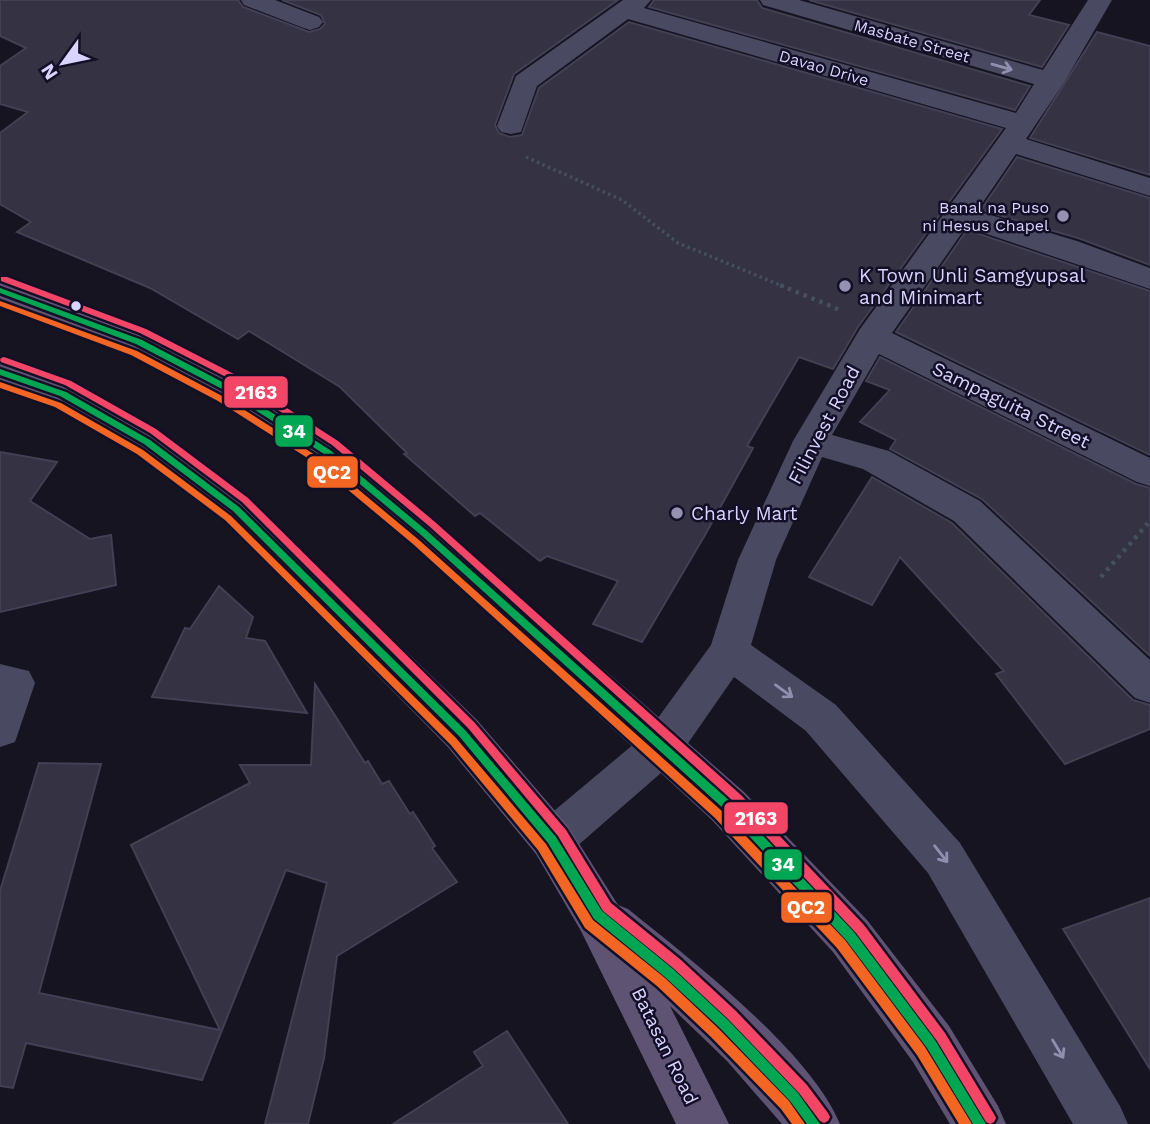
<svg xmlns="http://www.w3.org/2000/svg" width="1150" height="1124" font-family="'Work Sans',sans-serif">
  <rect width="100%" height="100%" fill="#161421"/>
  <!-- building -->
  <g fill="#343243" stroke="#433f54" stroke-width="2">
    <polygon points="0,0 238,0 243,7 309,32 320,29 325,24 321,15 282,0 618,0 514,74 495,125 499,133 510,137 522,135 539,88 629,22 1002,129 858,327 833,369 799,357 747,446 753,448 705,535 642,642 593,624 618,581 547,556 540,561 480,513 475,516 404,454 407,453 340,387 249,331 238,339 150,288 17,232 31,222 0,204 0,133 28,112 0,104 0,66 26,48 0,36"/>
    <polygon points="654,0 757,0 762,8 1030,86 1015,110 649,7"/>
    <polygon points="809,0 1040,0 1029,15 1069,25 1042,67"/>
    <polygon points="1097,32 1150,46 1150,175 1030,138"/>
    <polygon points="1017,157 1150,198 1150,265 1078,238 981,210"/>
    <polygon points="967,230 1150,291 1150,455 896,332"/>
    <polygon points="880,357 1136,484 1150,488 1150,656 982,499 890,449 896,440 860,422 890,390 866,381"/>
    <polygon points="0,452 57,462 30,501 90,539 111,535 116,585 0,612"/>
    <polygon points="872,477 952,523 1133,700 1150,705 1150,729 1065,764 996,674 1004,671 900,557 872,605 809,577"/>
    <polygon points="219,586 253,617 246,638 265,641 307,713 152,697 185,628 190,629"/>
    <polygon points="315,684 365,763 368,761 382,784 389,781 410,814 413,812 435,846 432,848 457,882 337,956 324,1058 308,1124 265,1124 327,883 286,870 202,1080 26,1043 13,1088 0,1086 0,891 39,763 101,764 39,993 220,1030 131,845 250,783 240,765 311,765"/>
    <polygon points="1150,898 1150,1069 1063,929"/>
    <polygon points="507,1031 568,1124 393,1124 483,1066 474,1052"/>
  </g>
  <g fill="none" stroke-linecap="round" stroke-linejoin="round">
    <!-- path-far1 -->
    <polyline stroke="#44505f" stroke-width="3.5" stroke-dasharray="2.5 3.5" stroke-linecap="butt" points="526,157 622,200 678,243 785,287"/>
    <!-- path -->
    <g stroke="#44505f" stroke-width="4.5" stroke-dasharray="3.5 5" stroke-linecap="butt">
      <polyline points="780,285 840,310"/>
      <polyline points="1101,577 1150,521"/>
    </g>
    <!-- street -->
    <g fill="#4a4962" fill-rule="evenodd">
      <polygon points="241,0 275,0 319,17 323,22 319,27 310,30 301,27 244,5"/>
      <polygon points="623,0 651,0 644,8 1016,113 1034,84 763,5 760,0 799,0 1043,70 1088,0 1112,0 1065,81 1026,139 1150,178 1150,196 1016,154 977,211 1077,241 1150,268 1150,289 966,227 892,333 1150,458 1150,486 1137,482 879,354 832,435 889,451 980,501 1150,660 1150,703 1135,698 954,521 863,469 822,457 776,560 751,645 836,705 960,843 1120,1106 1128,1124 1073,1124 928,873 806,731 734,677 677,759 568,854 552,860 536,854 529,840 536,826 647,733 711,645 738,560 793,441 860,329 1006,128 628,19 537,86 521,132 511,134 501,132 497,126 516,76"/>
      <polygon points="0,664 29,671 35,683 15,742 0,747"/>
    </g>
    <!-- primary -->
    <g fill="#5e5373" fill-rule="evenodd">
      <polygon points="0,280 151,334 239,380 340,443 437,523 744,792 867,920 949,1026 998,1106 1006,1124 950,1124 913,1062 833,952 712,820 411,543 314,461 215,396 127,350 0,301"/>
      <path d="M0,361L75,386L160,433L249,499L477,720L568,826L618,905L628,909C691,960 809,1050 840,1124H782L727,1061L670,1006L729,1124H676L581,931L536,854L447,746L223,519L134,451L51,402L0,384Z"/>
    </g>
    <!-- bus-1 casing -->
    <g stroke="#130f26" stroke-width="5">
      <g id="bus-1">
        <polygon points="0,288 142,340 230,386 330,450 427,531 732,803 854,932 935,1040 986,1124 973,1124 927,1048 846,940 724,809 421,535 324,454 224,390 136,344 0,293"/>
        <polygon points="0,369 66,392 150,440 239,507 465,730 556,837 602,911 673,969 728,1020 798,1093 820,1124 807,1124 790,1101 720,1028 665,977 594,919 548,843 459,736 233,511 144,444 60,396 0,375"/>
      </g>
    </g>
    <!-- bus-2 casing -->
    <g stroke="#130f26" stroke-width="5">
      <g id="bus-2">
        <polygon points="0,301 137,351 224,397 323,460 419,540 723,812 845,940 925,1047 972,1124 959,1124 917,1055 837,948 715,818 413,544 317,464 218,401 131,355 0,306"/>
        <polygon points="0,382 61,403 143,450 231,516 456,738 546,844 593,920 665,978 719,1029 789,1101 805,1124 792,1124 781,1109 711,1037 657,986 585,928 538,850 450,744 225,520 137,454 55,407 0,388"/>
      </g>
    </g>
    <!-- bus-3 casing -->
    <g stroke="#130f26" stroke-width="5">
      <g id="bus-3">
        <polygon points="1,277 7,277 146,329 236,375 338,441 435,522 741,795 864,925 945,1033 994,1114 996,1118 994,1122 990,1124 986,1122 937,1041 856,933 733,801 429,526 332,445 230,379 140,333 1,281"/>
        <polygon points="4,357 71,381 156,429 248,498 474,722 566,830 611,903 681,960 736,1011 807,1085 828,1113 830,1117 828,1121 824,1123 820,1121 799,1093 728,1019 673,968 603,911 558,836 468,728 242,502 150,433 65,385 1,362 0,360 1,358"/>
      </g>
    </g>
    <!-- bus-1 -->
    <use href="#bus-1" fill="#00a651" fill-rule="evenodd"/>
    <!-- bus-2 -->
    <use href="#bus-2" fill="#f26522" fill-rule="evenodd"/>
    <!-- bus-3 -->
    <use href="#bus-3" fill="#f34667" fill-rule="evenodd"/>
  </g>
  <!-- one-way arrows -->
  <defs><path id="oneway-shaft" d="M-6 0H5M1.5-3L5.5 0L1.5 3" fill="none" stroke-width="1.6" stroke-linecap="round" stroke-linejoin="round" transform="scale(1.75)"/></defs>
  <g stroke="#928eb0">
    <use href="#oneway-shaft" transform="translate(1002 67) rotate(16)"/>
    <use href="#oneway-shaft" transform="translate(784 691) rotate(36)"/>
    <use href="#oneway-shaft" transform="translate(941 854) rotate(52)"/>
    <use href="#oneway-shaft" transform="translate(1058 1049) rotate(59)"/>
  </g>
  <!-- markers -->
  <g fill="#9591b1" stroke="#130f26" stroke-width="2.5">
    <circle cx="1063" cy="216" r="7"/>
    <circle cx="845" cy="286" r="7"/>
    <circle cx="677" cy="513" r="7"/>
  </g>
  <circle fill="#d9d4ff" stroke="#130f26" stroke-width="2.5" cx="76" cy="306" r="6"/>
  <g text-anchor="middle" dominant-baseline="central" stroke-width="5" stroke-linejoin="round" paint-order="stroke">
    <!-- far-street labels -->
    <g font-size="16" fill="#d9d4ff" stroke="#130f26">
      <text transform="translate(912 41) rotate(16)">Masbate Street</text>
      <text transform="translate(824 68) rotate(16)">Davao Drive</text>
    </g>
    <!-- far-poi labels -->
    <g font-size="16" fill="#d9d4ff" stroke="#130f26" text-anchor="end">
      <text x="1049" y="207">Banal na Puso<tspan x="1049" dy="18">ni Hesus Chapel</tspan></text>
    </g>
    <!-- poi labels -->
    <g font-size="19" fill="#d9d4ff" stroke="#130f26" text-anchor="start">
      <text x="859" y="275">K Town Unli Samgyupsal<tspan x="859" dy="22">and Minimart</tspan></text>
      <text x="691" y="513">Charly Mart</text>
    </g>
    <!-- street labels -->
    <g font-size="19" fill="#d9d4ff" stroke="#130f26">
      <text transform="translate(1011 405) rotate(26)">Sampaguita Street</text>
      <text transform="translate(824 425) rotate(-62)">Filinvest Road</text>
      <text transform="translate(665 1046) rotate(64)">Batasan Road</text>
    </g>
  </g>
  <g stroke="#130f26" stroke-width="2.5">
    <rect x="223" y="375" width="66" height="34" rx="7" fill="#f34667"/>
    <rect x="274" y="414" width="40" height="34" rx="7" fill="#00a651"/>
    <rect x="306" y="455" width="53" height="34" rx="7" fill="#f26522"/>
    <rect x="723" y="801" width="66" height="34" rx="7" fill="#f34667"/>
    <rect x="763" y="848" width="40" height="33" rx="7" fill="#00a651"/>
    <rect x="780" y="891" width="53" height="33" rx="7" fill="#f26522"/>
  </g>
  <g font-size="19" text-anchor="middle" font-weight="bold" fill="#fff">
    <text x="256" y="399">2163</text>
    <text x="294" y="438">34</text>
    <text x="332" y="479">QC2</text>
    <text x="756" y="825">2163</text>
    <text x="783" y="871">34</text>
    <text x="806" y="914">QC2</text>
  </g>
  <!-- north arrow -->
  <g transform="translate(63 63) rotate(237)" stroke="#130f26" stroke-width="5" paint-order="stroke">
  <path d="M0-5L12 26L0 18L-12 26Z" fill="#d9d4ff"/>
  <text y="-10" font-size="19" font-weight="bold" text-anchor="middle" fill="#d9d4ff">N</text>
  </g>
</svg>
